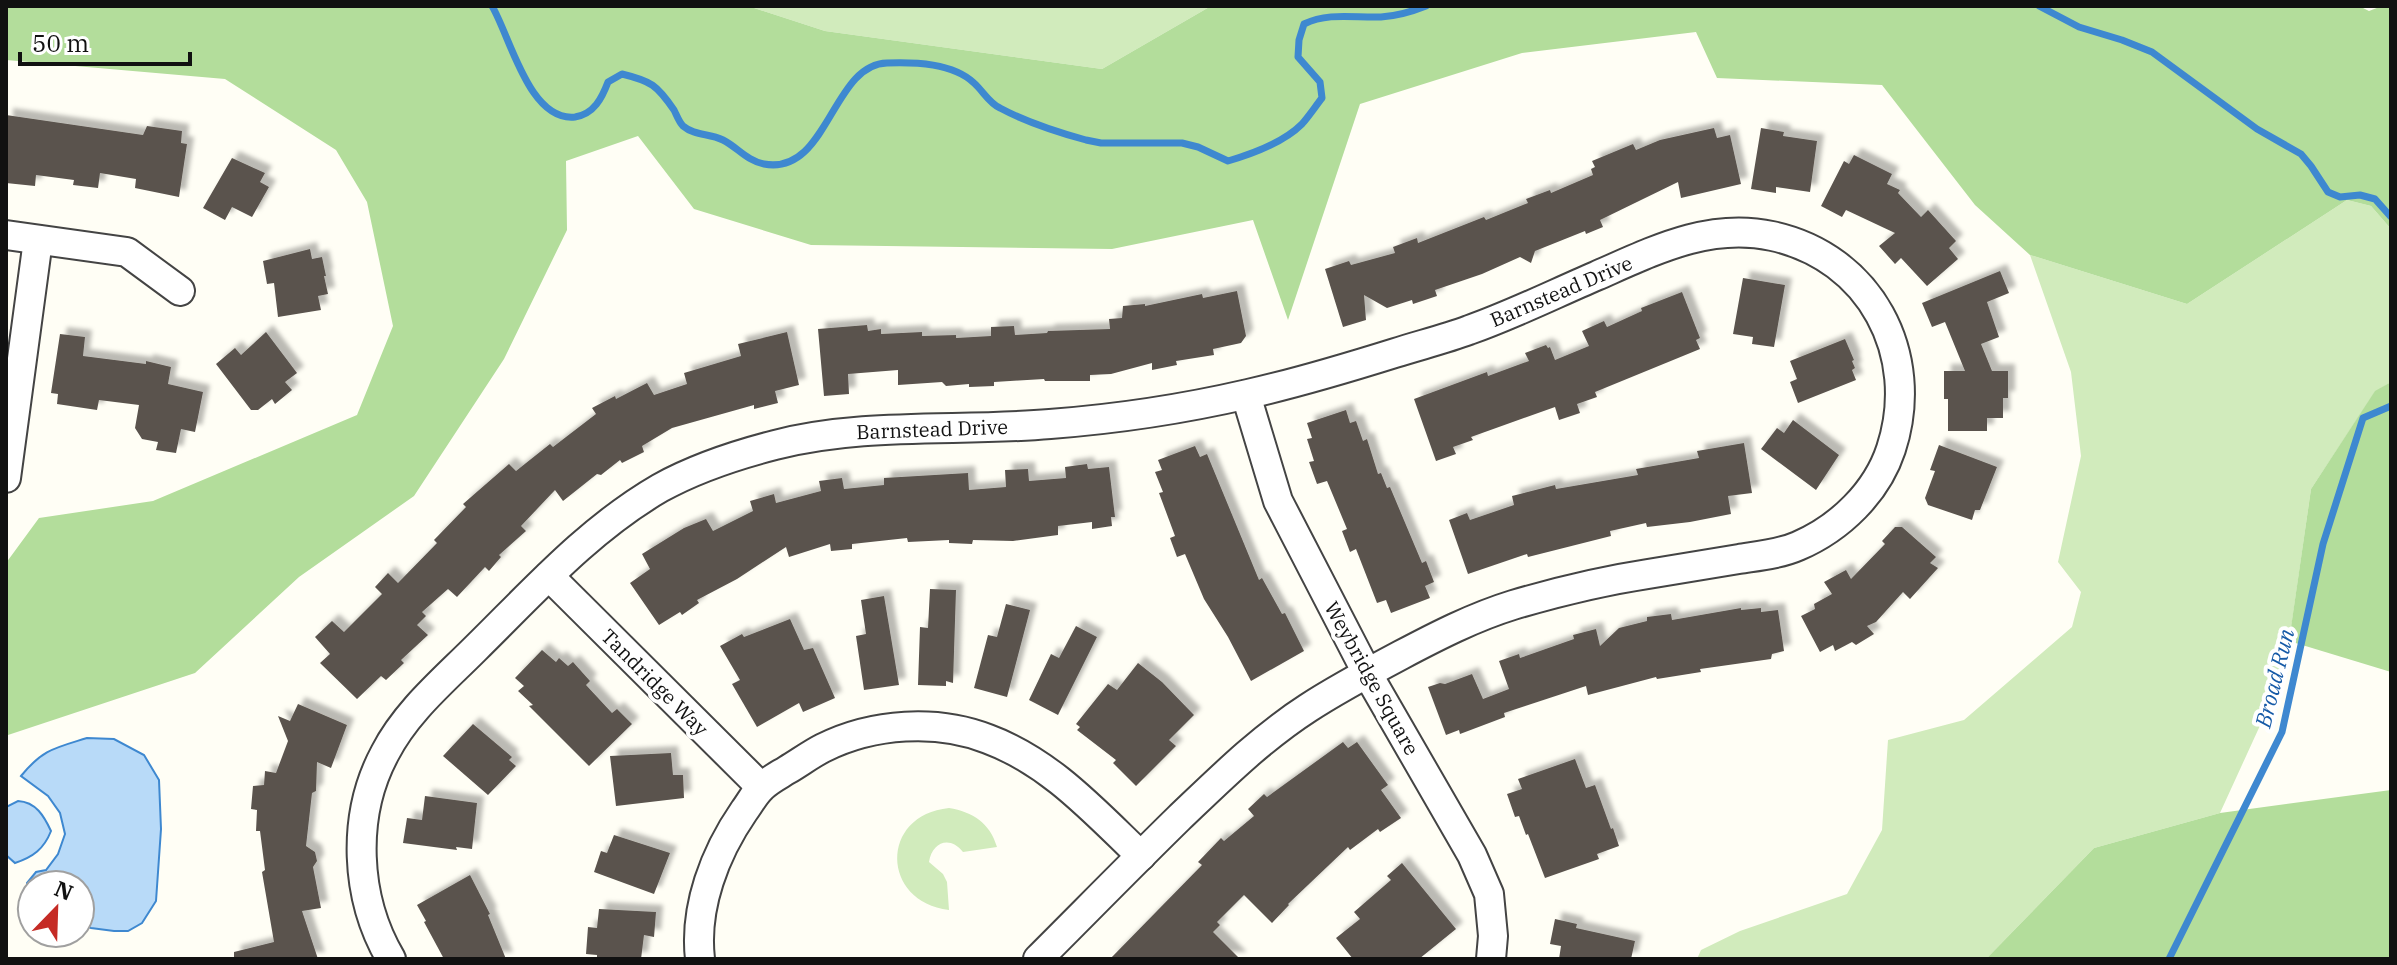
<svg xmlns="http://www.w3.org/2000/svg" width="2397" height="965" font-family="'IBM Plex Serif',serif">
  <defs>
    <filter id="shadow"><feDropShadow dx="7" dy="-7" stdDeviation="2" flood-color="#0004"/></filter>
  </defs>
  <rect width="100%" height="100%" fill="#fffef5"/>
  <!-- green -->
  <g fill="#d1ebbc">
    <polygon points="748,6 1211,6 1102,69 825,31"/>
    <polygon points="2347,200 2371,206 2391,229 2391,382 2375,392 2311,489 2289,642 2274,695 2220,813 2094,848 1986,959 1697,959 1701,950 1740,931 1847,894 1882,830 1888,740 1964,720 2072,627 2081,592 2058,562 2081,456 2071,372 2030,255 2187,304"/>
    <path d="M949,808C973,812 990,823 997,847L963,852C950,835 932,842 929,862L943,874L947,882L949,910C881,902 879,815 949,808Z"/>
  </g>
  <!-- forest -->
  <g fill="#b3dd9b">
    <polygon points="6,6 748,6 825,31 1102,69 1211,6 2359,6 2369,11 2382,6 2391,6 2391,229 2371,206 2347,200 2187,304 2030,255 1975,205 1882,85 1717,78 1696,32 1522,53 1360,104 1288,320 1253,220 1112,249 811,245 694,209 638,136 566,161 567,230 504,359 414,496 299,577 195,673 8,735 6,734 6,563 39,518 153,501 357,415 393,326 367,202 336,150 225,79 6,60"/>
    <polygon points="2391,382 2391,672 2289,641 2311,489 2375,391"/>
    <polygon points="2391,790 2391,959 1986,959 2094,848 2220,813"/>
  </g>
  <!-- water -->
  <g fill="#b8daf8" stroke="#3e88d0" stroke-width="2">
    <path d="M87,738L114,739L144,755L159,780L161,829L156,901L142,923L128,931H114L91,928L80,924V885H32V898L27,883L36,872L46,870L58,854L65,834L60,813L48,796L21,776C43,749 55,748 87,738Z"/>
    <path d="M18,801C36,802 44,816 51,831C44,849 33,857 15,863L6,855V807Z"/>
  </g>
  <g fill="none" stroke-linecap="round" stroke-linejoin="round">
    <!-- stream -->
    <g stroke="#3e88d0" stroke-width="7">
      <path d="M492,6C510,36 529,122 575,117C594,114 602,98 608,82L622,74C651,81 657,85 674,110C677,116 679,122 683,126C695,136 709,133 723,140C737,147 747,161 764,164C828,176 832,64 887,63C915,62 953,63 974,83C983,91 989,103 1000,108C1026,122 1057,132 1086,140L1101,143H1182L1198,147L1228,161C1252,154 1284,142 1302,124C1309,116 1315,107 1322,98L1320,82L1298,57L1299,40L1304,24C1329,12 1354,18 1381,17C1397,16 1411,12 1426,6"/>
      <polyline points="2039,6 2079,27 2122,40 2152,52 2257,129 2301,154 2311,166 2328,192 2340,197 2360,195 2375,199 2391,217"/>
      <polyline points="2169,959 2282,732 2323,544 2363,418 2391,406"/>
    </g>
  </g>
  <!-- building -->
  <g fill="#5a534d" filter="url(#shadow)">
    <polygon points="6,115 143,135 147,126 182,131 181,143 187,144 179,197 135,188 136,179 100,173 98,188 73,185 74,180 36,175 35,186 6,183"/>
    <polygon points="1714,128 1717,138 1730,135 1741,184 1681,198 1678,182 1600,220 1603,227 1586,234 1585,231 1535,251 1531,263 1520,257 1482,274 1435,290 1437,296 1413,304 1412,300 1387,308 1364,295 1366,320 1343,327 1325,269 1349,261 1351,265 1395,253 1393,247 1417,238 1418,243 1484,217 1486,220 1528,203 1526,199 1550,190 1551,193 1593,175 1591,169 1595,167 1592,161 1633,144 1636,150 1660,140"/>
    <polygon points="1761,128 1784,132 1783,136 1817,141 1810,192 1776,187 1776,193 1751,189"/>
    <polygon points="1854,155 1892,174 1887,184 1900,190 1898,193 1921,217 1928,210 1956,241 1949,248 1958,259 1927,286 1901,258 1895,264 1879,246 1895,233 1846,210 1842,217 1821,206 1844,161 1849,164"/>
    <polygon points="232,158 265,173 260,182 269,187 252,217 232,207 225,220 203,208"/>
    <polygon points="310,249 312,259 322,257 326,276 324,276 328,294 318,296 321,310 278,317 274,283 267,284 263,261"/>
    <polygon points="2000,271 2009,293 1987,302 1999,337 1981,344 1992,371 2008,371 2008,398 2003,398 2003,418 1987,418 1987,431 1948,431 1948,399 1944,399 1944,371 1965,371 1945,322 1932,327 1922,303"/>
    <polygon points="1743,278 1785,285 1774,347 1752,344 1753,337 1733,334"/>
    <polygon points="1237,291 1246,336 1241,343 1213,349 1214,355 1176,361 1177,365 1152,370 1152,363 1111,374 1090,375 1090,381 1045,381 1044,379 994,382 994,386 969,387 969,384 946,386 942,382 898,385 898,370 848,374 849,394 824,396 818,329 867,325 868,331 881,329 881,334 922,332 922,336 956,335 956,338 991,336 991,327 1014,326 1015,335 1047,333 1048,331 1110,329 1109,319 1122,318 1123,306 1145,304 1145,306 1202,294 1203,298"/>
    <polygon points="1682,292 1700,338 1696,340 1700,349 1595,392 1597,397 1577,404 1580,413 1559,420 1555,407 1471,437 1473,440 1453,447 1456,454 1436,461 1414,399 1487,372 1488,376 1529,361 1525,353 1546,345 1548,348 1550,347 1555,360 1589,346 1582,331 1604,321 1607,327 1642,311 1641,308"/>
    <polygon points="266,332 297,373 285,382 292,390 275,404 272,399 258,410 251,410 216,364 235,348 241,355"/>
    <polygon points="787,332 799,385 775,391 778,403 754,409 754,405 672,428 642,446 644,452 622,463 620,460 601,475 597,474 563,501 555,490 521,526 526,531 499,555 501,557 489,571 485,567 457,597 448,589 422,612 426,616 417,625 428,635 401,660 404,663 386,680 381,676 357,699 320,663 330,654 315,637 332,621 344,632 382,594 375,587 388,573 398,583 437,543 434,540 466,507 463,504 509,464 516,471 550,444 553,447 596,414 592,408 615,396 616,399 647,383 654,395 687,384 684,373 741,356 738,344"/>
    <polygon points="60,334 85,337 83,356 146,364 146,361 171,367 168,384 203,392 195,432 181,429 176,453 156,450 158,442 142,439 135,428 139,405 99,400 97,410 57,404 58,394 51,393"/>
    <polygon points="1845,339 1854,360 1852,361 1855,368 1852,370 1856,380 1798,403 1790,382 1797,379 1790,361"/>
    <polygon points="1346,410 1350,423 1356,421 1363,441 1367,439 1378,474 1381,473 1387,488 1390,487 1422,563 1426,561 1434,582 1425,586 1430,598 1391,613 1386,600 1377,603 1356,549 1350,552 1342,531 1347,529 1327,481 1317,484 1309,462 1314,461 1307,439 1312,438 1307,423"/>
    <polygon points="1793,420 1839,455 1816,490 1761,449 1777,428 1784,433"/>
    <polygon points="1744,443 1752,493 1728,496 1731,514 1690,522 1647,527 1646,523 1610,531 1611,536 1528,557 1527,554 1468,574 1449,520 1467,513 1470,520 1514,505 1512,496 1555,485 1556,489 1638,475 1636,469 1699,458 1697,451"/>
    <polygon points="1939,445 1997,467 1980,510 1975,510 1972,520 1928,505 1925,498 1935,471 1930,470"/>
    <polygon points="1195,446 1200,457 1207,454 1259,580 1262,578 1282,614 1285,613 1304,651 1251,681 1228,637 1204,599 1185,554 1177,557 1170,538 1175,536 1159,493 1163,492 1155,472 1162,470 1158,460"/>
    <polygon points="1087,464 1088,469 1109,467 1115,517 1111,517 1112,526 1092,529 1092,522 1058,526 1058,535 1013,541 973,540 972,544 949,543 949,540 908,542 907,538 852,544 852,549 831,551 830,544 789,557 786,547 737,579 697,600 699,603 682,615 680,612 659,625 630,583 650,569 642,554 684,528 706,519 713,531 753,511 750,501 774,494 776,503 821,491 819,481 842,478 844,489 884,485 884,478 968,473 969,490 1006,487 1005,470 1028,469 1029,481 1066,478 1065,467"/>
    <polygon points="1895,527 1902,527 1936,557 1930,563 1938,568 1910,599 1903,592 1876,622 1867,626 1874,634 1856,645 1852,642 1835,651 1833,645 1820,652 1801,616 1815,609 1814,604 1832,594 1824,582 1846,570 1851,579 1885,544 1882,541"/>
    <polygon points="930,589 956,590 953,683 946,681 946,686 918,685 920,627 928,628"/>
    <polygon points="884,596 899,685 864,690 856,636 866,634 861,600"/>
    <polygon points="1006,604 1030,610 1007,697 974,688 988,635 997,637"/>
    <polygon points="1741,608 1741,610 1761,608 1761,612 1778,610 1784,651 1772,654 1771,659 1700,669 1701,672 1657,679 1656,677 1588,695 1586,686 1504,713 1505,717 1460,734 1459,730 1446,735 1428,687 1440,683 1445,684 1472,674 1483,699 1509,689 1499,661 1519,654 1520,658 1574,639 1573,635 1596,629 1600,646 1619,628 1647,621 1647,617 1671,614 1672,620"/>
    <polygon points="790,619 804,650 813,648 835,698 803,712 799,703 757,727 732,684 740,680 720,646 742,634 744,637"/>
    <polygon points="1076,626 1097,637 1058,715 1029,700 1051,654 1059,658"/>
    <polygon points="542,650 556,662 559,658 568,666 573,662 590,681 586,685 612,713 617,709 632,724 589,766 529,706 533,705 518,691 524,686 515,678"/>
    <polygon points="1138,663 1162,682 1194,715 1169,740 1176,746 1136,786 1113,763 1116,760 1077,730 1080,727 1076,724 1108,684 1117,690"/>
    <polygon points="298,704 347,725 331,768 317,762 316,791 312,793 306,846 315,852 317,861 313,867 321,908 302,911 318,959 234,959 234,952 274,942 262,872 265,870 260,831 256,831 257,810 251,809 253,786 264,785 265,771 276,773 288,741 278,716 290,721"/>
    <polygon points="473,724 512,757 509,760 516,766 488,795 443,756"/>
    <polygon points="1343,742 1348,748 1357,742 1388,785 1381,790 1401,818 1380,832 1378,829 1350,850 1348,847 1288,904 1289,905 1272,923 1244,895 1217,922 1220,925 1213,932 1240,959 1110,959 1202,865 1198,862 1221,838 1224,841 1254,816 1248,809 1264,794 1267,797"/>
    <polygon points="671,753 673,775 683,775 684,798 616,806 610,756"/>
    <polygon points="1575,759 1586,788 1595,785 1611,829 1613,828 1619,846 1597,854 1599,859 1545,878 1528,834 1526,835 1519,816 1515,817 1507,794 1522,789 1518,779"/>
    <polygon points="425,796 477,803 472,849 456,847 457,850 403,843 407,818 422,820"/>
    <polygon points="614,835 670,853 654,894 594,872 601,851 607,853"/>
    <polygon points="1402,863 1456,929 1419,959 1353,959 1336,938 1360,919 1354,912 1391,880 1387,876"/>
    <polygon points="470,875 490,914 488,915 506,959 444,959 424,922 426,921 417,905"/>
    <polygon points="599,909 656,912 654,937 644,935 641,959 597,958 597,955 586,954 588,927 597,928"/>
    <polygon points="1555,919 1577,924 1576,928 1635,941 1631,959 1559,959 1561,946 1550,944"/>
  </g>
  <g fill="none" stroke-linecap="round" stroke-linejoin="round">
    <!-- minor casing -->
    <g stroke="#444" stroke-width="32">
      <g id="minor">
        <polyline points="6,235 127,252 180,291"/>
        <polyline points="1246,395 1278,501 1367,673 1472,855 1489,894 1493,936 1491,959"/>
        <polyline points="6,478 38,240"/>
        <polyline points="549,576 761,787"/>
        <path d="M391,959C355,898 351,816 385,753C406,712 443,681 475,649C533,592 589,529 660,488C696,468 736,455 775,445C864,422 959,432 1050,424C1116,419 1183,409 1248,394C1297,383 1347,368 1395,353C1420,345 1445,339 1469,330C1512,315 1554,294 1596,276C1653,251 1709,222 1772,236C1870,257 1922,354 1891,449C1877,492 1840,528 1798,546C1780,554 1758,556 1739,559C1708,564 1678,569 1648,574C1602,581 1557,592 1513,605C1474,617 1437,636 1401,655C1369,672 1337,689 1308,708C1260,739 1220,779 1179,818C1132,864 1085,912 1038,959"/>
        <path d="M700,959C694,907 715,853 744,811C750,803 755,793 762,787C769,780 779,775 787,770C799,763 811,754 823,748C873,723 937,719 988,739C1050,762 1094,811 1141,856"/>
      </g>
    </g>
    <!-- minor -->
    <use href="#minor" stroke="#fff" stroke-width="28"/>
  </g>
  <g text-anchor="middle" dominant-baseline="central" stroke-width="8" stroke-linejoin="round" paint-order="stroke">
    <!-- street labels -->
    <g font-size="20" fill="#111" stroke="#fff">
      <text transform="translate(1561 291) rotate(-23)">Barnstead Drive</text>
      <text transform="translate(932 429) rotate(-2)">Barnstead Drive</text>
      <text transform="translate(1372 678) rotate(61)">Weybridge Square</text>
      <text transform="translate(655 682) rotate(45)">Tandridge Way</text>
    </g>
    <!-- water labels -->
    <g font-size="22" font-style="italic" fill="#165aa7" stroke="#fff">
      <text transform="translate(2274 678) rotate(-76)">Broad Run</text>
    </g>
  </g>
  <!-- border -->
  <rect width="2397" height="965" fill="none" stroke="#111111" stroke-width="16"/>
  <!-- north arrow -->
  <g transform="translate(56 909) rotate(23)"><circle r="38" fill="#ffffff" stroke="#a0a0a0" stroke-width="2"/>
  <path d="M0-6L14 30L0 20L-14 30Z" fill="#c52b25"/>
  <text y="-12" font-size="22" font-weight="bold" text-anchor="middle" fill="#111111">N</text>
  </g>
  <!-- scale -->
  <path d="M20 52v12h170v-12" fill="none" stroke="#111111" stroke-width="4"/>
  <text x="32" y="52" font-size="24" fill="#111111" stroke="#ffffff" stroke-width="6" paint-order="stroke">50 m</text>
</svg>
